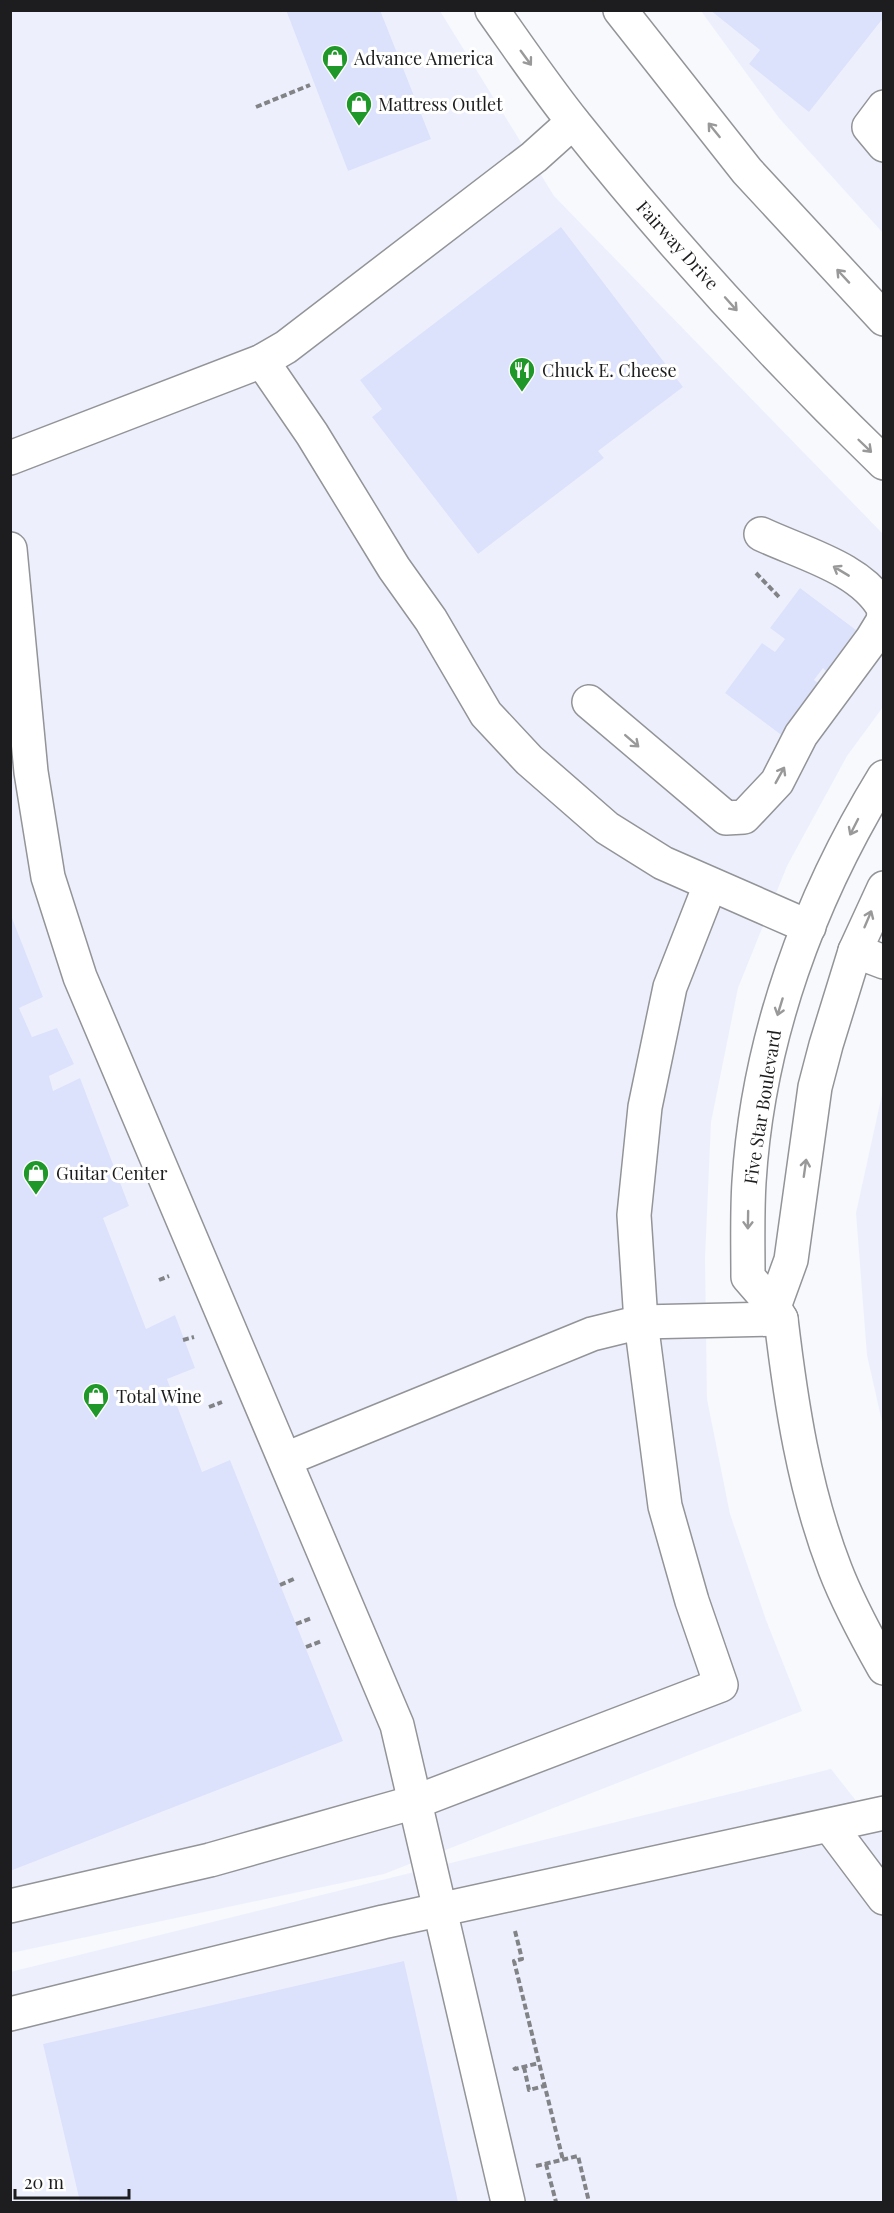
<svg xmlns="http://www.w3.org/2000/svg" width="894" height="2213" font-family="'Playfair Display',serif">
  <rect width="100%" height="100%" fill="#f7f9fd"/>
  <!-- built -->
  <g fill="#edf0fc">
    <polygon points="10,11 440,11 554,196 884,535 883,707 847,756 787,866 738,988 711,1122 705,1258 707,1399 730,1514 766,1620 802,1711 384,1874 11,1953"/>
    <polygon points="701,11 883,11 883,233 779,118"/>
    <polygon points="883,1090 884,1426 883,1426 867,1355 856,1213"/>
    <polygon points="831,1769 883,1835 883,2202 11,2202 10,1972"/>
  </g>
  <!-- building -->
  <g fill="#dde2fc">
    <polygon points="286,10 380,10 431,139 348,171"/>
    <polygon points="710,10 884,10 884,17 809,112 749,64 760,50"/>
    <polygon points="561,227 683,387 598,451 604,458 478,554 372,417 382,409 360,380"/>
    <polygon points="800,588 856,630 826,671 823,668 814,680 826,689 788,740 725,693 762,643 775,652 785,639 770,628"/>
    <polygon points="10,913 43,997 19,1008 32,1037 57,1028 74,1064 49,1076 53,1091 80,1078 129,1206 103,1218 146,1329 175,1315 195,1368 167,1379 202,1472 230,1460 343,1741 10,1871"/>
    <polygon points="404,1961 458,2202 80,2202 43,2044"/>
  </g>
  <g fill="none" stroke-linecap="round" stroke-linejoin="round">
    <!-- minor casing -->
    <g stroke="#939498" stroke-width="36">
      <g id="minor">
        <polyline points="884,107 869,127 884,145"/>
        <polyline points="262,361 312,434 394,568 431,620 486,714 529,760 607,828 663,863 809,927"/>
        <polyline points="10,458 262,361 286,347 534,157 573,122"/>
        <path d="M761,534C801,553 862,568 884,609"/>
        <polyline points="10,549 31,772 48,877 80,977 397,1725 508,2202"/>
        <polyline points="589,702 726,818 744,817 777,782 801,735 872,639 883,621 884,612"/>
        <path d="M884,777C809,899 758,1038 749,1182C747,1214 748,1246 748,1277L774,1307L781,1319C791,1403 804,1489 835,1569C848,1603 866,1636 884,1668"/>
        <polyline points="855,951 884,962"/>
        <polyline points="774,1307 791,1260 815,1087 826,1045 855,951 884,888"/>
        <polyline points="286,1459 592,1334 641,1322 781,1319"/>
        <polyline points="830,1826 884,1898"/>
        <polyline points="10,1906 210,1860 415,1802 721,1685 692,1601 665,1506 641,1322 634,1215 645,1107 670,987 710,885"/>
        <polyline points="10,2014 383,1922 884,1813"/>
      </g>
    </g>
    <!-- major casing -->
    <g stroke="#939498" stroke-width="36">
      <g id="major">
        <path d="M492,10C519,48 546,88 575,124C670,243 774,357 884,463"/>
        <polyline points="620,10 747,171 884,319"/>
      </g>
    </g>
    <!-- path -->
    <g stroke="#828386" stroke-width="4" stroke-dasharray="6 3" stroke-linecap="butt">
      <polyline points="256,107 310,85"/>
      <polyline points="756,573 780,598"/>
      <polyline points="159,1280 169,1276"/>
      <polyline points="183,1340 194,1337"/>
      <polyline points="209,1407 222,1402"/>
      <polyline points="280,1585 296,1578"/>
      <polyline points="296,1624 312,1618"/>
      <polyline points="306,1647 322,1641"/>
      <polyline points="515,1931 522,1959 514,1961 563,2160"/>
      <polyline points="514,2067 515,2069 539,2063"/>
      <polyline points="524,2067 529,2090 544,2086"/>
      <polyline points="546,2164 556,2202"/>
      <polyline points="536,2166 578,2156 589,2202"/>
    </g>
    <!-- minor -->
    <use href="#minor" stroke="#fff" stroke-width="33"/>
    <!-- major -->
    <use href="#major" stroke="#fff" stroke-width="33"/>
  </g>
  <!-- one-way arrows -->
  <defs><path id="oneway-shaft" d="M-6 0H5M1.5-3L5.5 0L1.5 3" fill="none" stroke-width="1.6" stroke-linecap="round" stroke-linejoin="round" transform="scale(1.5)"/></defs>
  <g stroke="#99999a">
    <use href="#oneway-shaft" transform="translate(526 58) rotate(54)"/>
    <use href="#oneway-shaft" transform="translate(714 130) rotate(-129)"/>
    <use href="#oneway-shaft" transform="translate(843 276) rotate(-133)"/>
    <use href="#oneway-shaft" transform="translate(731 304) rotate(48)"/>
    <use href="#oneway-shaft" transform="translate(865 446) rotate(44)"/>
    <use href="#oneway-shaft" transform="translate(841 571) rotate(-149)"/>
    <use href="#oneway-shaft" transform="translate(632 741) rotate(41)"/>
    <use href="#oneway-shaft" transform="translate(780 775) rotate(-61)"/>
    <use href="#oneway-shaft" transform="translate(854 827) rotate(117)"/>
    <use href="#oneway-shaft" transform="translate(868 919) rotate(-67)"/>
    <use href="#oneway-shaft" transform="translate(780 1007) rotate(107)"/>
    <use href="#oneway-shaft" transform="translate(805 1168) rotate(-82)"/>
    <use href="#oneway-shaft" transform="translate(748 1220) rotate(91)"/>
  </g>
  <!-- icons -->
  <defs>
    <g id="shop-pin" transform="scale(1.35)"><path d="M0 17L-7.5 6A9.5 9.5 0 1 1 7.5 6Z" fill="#209829" stroke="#fff"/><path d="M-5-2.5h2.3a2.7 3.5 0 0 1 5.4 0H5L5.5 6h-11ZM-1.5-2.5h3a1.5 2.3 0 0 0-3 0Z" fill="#fff"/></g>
    <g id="restaurant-pin" transform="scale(1.35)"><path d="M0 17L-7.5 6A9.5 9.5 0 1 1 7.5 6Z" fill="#209829" stroke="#fff"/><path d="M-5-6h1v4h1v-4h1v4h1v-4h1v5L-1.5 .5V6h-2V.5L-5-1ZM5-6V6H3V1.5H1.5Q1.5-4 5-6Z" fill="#fff"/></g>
  </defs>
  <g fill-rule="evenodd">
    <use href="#shop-pin" x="335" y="58"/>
    <use href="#shop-pin" x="359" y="104"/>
    <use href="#restaurant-pin" x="522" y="370"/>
    <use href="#shop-pin" x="36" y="1173"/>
    <use href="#shop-pin" x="96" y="1396"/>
  </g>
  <g text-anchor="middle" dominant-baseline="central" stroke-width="6" stroke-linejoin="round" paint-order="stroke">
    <!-- poi labels -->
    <g font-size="18" fill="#1d1d1f" stroke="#fff" text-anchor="start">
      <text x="354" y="58">Advance America</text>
      <text x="378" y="104">Mattress Outlet</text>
      <text x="542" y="370">Chuck E. Cheese</text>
      <text x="56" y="1173">Guitar Center</text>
      <text x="116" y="1396">Total Wine</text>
    </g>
    <!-- street labels -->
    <g font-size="18" fill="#1d1d1f" stroke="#fff">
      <text transform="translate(678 245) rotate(48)">Fairway Drive</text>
      <text transform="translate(762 1107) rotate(-81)">Five Star Boulevard</text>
    </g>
  </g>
  <!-- border -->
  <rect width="894" height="2213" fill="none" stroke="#1d1d1f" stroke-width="24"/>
  <!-- scale -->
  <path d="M15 2189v9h114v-9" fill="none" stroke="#1d1d1f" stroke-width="3"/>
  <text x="24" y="2189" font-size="18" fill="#1d1d1f" stroke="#ffffff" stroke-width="4.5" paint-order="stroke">20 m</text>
</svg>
